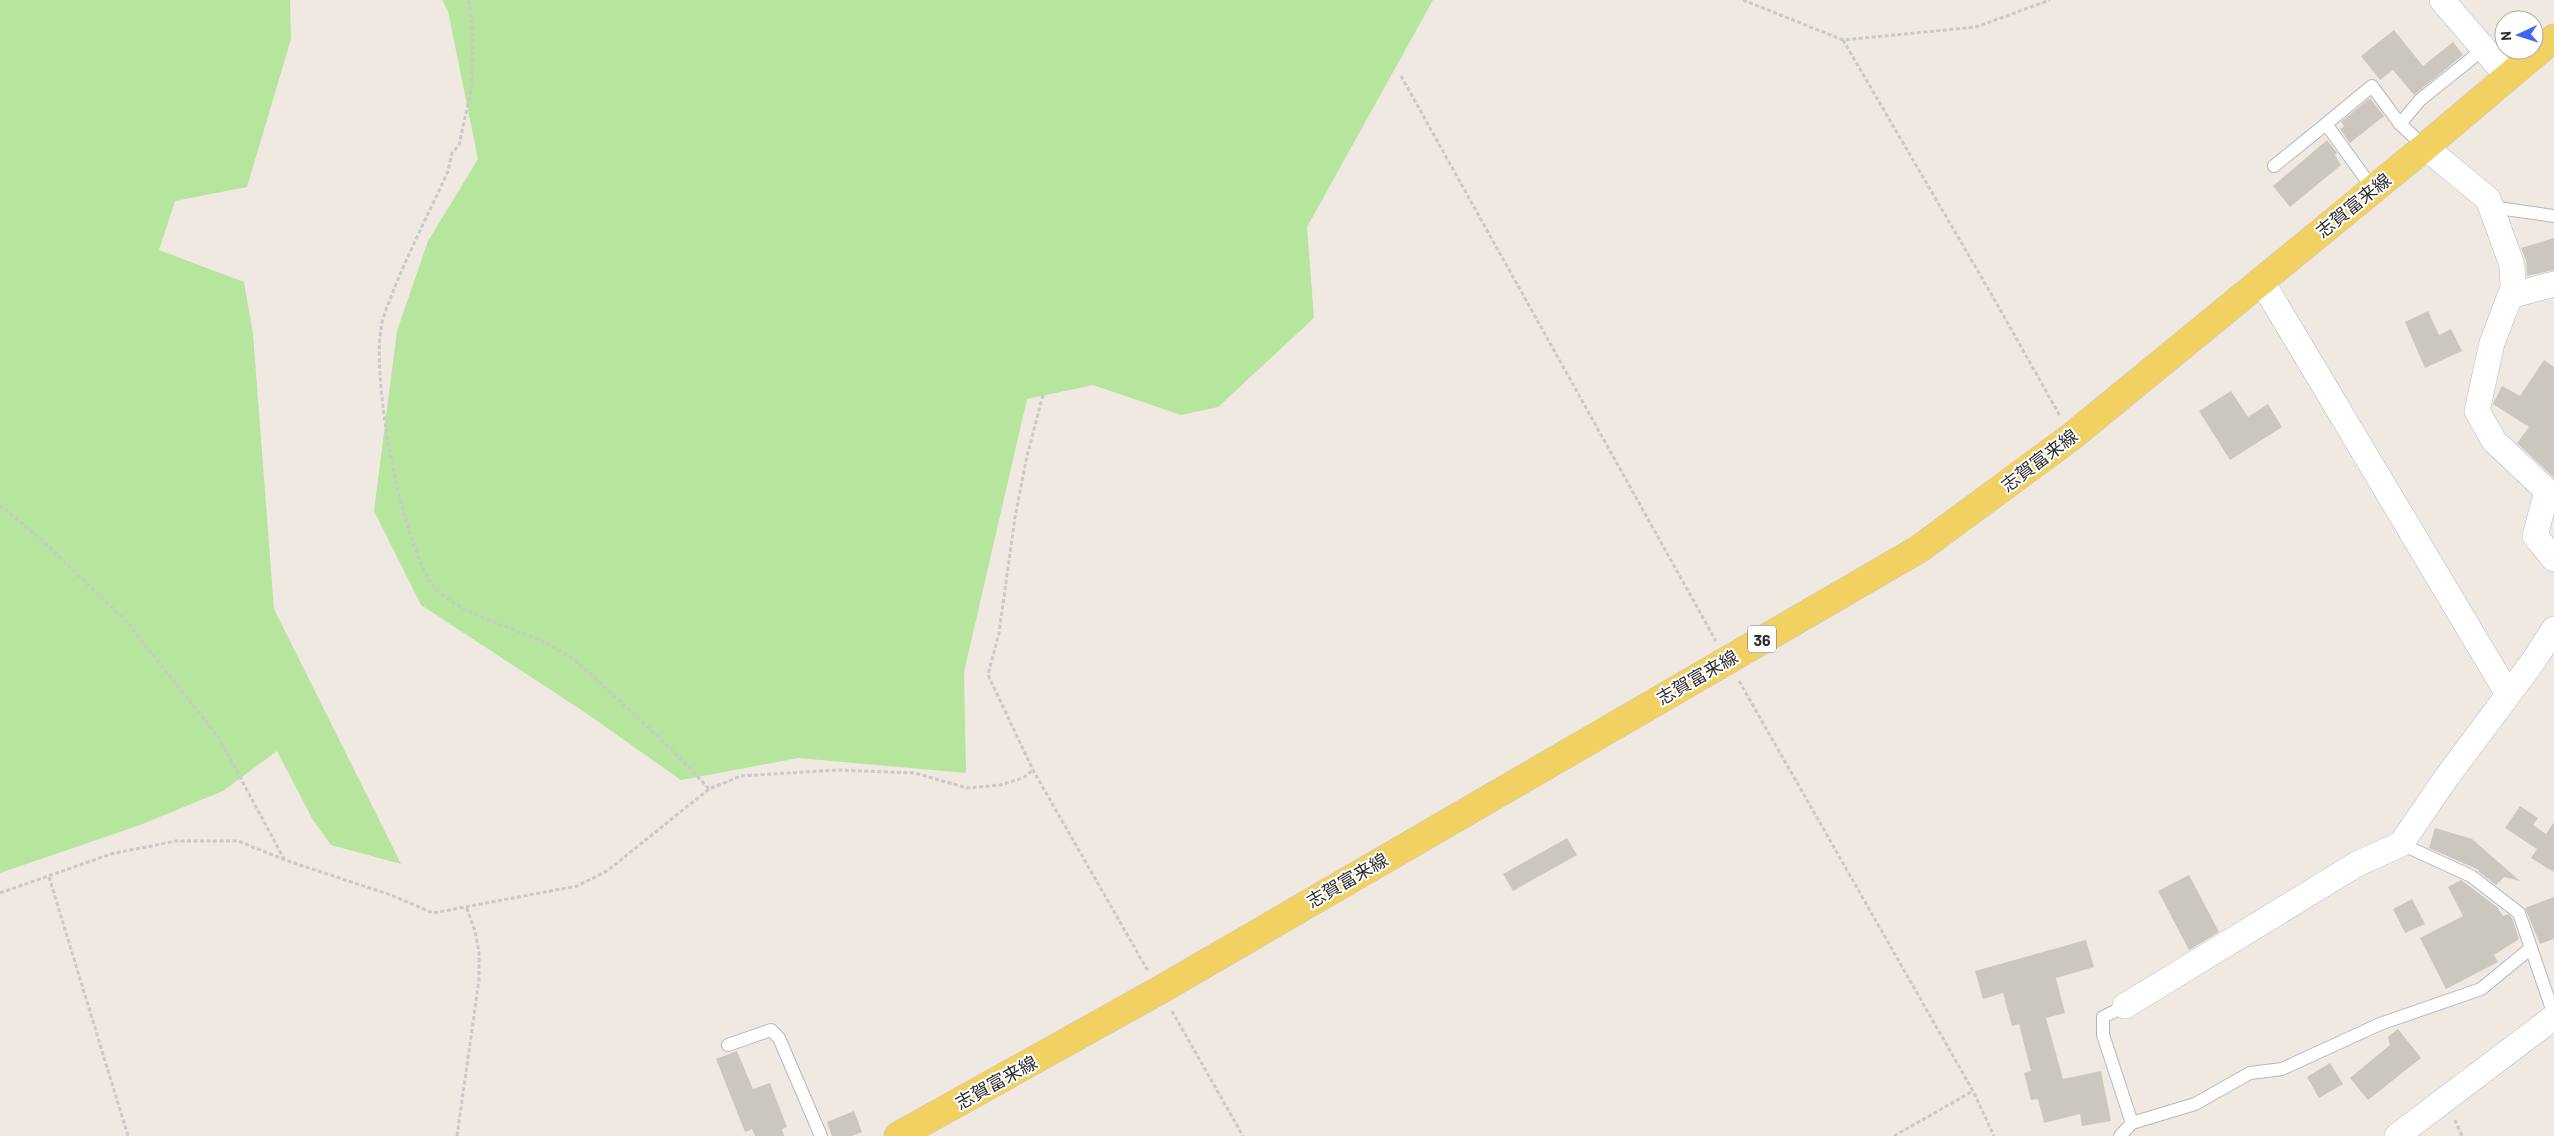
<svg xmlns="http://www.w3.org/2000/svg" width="2554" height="1136" font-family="Barlow,'Noto Sans JP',sans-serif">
  <rect width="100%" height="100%" fill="#efe9e1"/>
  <!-- green -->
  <g fill="#b6e59e">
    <polygon points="0,0 290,0 291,39 247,187 175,201 159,250 244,282 253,334 274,609 401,864 331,845 313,820 277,751 223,791 140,825 0,873"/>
    <polygon points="442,0 1433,0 1307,227 1314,318 1218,407 1181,415 1093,385 1027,399 964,672 966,773 798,758 681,780 583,711 421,605 374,511 397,331 428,241 478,159 448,11"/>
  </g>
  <!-- building -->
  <g fill="#cbc7bf">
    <polygon points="2394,30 2423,66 2453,42 2463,55 2414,95 2393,70 2380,80 2361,56"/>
    <polygon points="2370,98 2384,116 2350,143 2340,129 2344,126 2341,122"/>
    <polygon points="2327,140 2337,153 2335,155 2341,165 2290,207 2273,186"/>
    <polygon points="2554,238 2554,270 2527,276 2526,260 2521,248"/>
    <polygon points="2428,311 2439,335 2451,329 2462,351 2425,368 2405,322"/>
    <polygon points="2544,360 2554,367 2554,478 2517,443 2529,427 2493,404 2502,386 2520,396"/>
    <polygon points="2231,391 2248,417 2268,404 2282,427 2230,460 2199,411"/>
    <polygon points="2520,806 2538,818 2533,825 2546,834 2554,822 2554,872 2531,858 2537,849 2505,828"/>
    <polygon points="2435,828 2472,839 2520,881 2504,877 2496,885 2478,871 2479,870 2429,848"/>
    <polygon points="1567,838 1577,855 1513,891 1503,874"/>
    <polygon points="2189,875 2219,932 2189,950 2158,891"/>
    <polygon points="2461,880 2497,907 2503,916 2508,914 2512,918 2519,939 2494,955 2498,962 2446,989 2420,938 2463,916 2448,887"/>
    <polygon points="2554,897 2554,939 2540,944 2525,908"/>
    <polygon points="2412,899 2425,924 2405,933 2393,909"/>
    <polygon points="2086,940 2094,967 2056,978 2065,1013 2046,1018 2063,1079 2101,1071 2111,1121 2082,1126 2080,1114 2044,1123 2038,1099 2031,1100 2024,1073 2031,1071 2019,1024 2012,1026 2003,993 1983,999 1975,971"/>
    <polygon points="2398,1029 2421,1058 2368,1100 2350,1078 2390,1045 2388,1037"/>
    <polygon points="737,1051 753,1089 770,1083 787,1127 782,1129 784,1136 755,1136 752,1129 745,1132 716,1059"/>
    <polygon points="2330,1063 2343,1084 2319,1098 2307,1077"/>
    <polygon points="854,1111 862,1132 852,1136 832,1136 827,1122"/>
  </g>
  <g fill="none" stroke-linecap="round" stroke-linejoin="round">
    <!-- lane casing -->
    <g stroke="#b4b7c1" stroke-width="14">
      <g id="lane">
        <polyline points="2400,124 2420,100 2476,55"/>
        <polyline points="2274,166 2326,124"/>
        <polyline points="2373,189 2326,124 2372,86 2400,124 2425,147"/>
        <polyline points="2491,207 2554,216"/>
        <polyline points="2401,844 2471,876 2519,913 2554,1015"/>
        <polyline points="728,1045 771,1030 779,1038 821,1136"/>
        <polyline points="2132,1123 2195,1104 2250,1073 2282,1069 2380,1024 2481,989 2531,948"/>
        <polyline points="2120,1136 2132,1123 2103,1035 2103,1017 2125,1006"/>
      </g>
    </g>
    <!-- street casing -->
    <g stroke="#b4b7c1" stroke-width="26">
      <g id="street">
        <polyline points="2442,0 2508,77"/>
        <polyline points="2425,147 2488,199 2512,265 2513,288 2492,343 2477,411 2494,441 2547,491 2535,536 2554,559"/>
        <polyline points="2261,280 2508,694"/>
        <polyline points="2510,296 2554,284"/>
        <polyline points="2125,1006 2357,864 2401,844 2446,778 2532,663 2554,629"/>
        <polyline points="2397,1136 2554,1017"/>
      </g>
    </g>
    <!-- primary casing -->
    <g stroke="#c9c9c9" stroke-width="29">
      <polyline id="primary" points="898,1136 1160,990 1919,549 2071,437 2425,147 2554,38"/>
    </g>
    <!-- path -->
    <g stroke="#c9c9c9" stroke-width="3" stroke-dasharray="4 2.5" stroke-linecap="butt">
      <path d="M469,0L473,37L471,90L459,145L452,153L448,171C427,218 399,270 383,319C368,368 402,551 436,589C461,616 526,630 559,650C583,664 602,685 622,703C652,731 682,759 709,789"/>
      <polyline points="1743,0 1843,40 1976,27 2050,0"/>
      <polyline points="1843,40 1993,297 2060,416"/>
      <polyline points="1401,76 1716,641"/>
      <polyline points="1043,395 1027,456 1015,517 999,633 988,675 1033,770 1148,971"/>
      <polyline points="0,505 42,540 126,621 219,738 284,859"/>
      <polyline points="1739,681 1973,1091 1994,1136"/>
      <polyline points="49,877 128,1136"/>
      <polyline points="0,893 111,854 176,841 238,841 285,860 391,895 433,913 577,886 607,871 709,789 741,776 836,770 915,773 967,788 1000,785 1023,778 1033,770"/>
      <polyline points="1172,1011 1243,1136"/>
      <polyline points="2455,1120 2462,1136"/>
      <polyline points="457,1136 479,980 479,952 475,931 466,906"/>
      <polyline points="1894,1136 1973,1091"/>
    </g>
    <!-- lane -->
    <use href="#lane" stroke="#fff" stroke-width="12"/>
    <!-- street -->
    <use href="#street" stroke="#fff" stroke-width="25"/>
    <!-- primary -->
    <use href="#primary" stroke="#f2d163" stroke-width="28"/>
  </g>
  <g text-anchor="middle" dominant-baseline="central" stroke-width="4" stroke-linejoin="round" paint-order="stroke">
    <!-- shield labels -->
    <rect fill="#fff" stroke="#6d6d6d" stroke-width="1" x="1748" y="625.5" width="28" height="27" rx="4"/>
    <g font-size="16" font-weight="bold" fill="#2e2e2e">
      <text x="1762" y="639">36</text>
    </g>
    <!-- street labels -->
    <g font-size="18" fill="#2e2e2e" stroke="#fff">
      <text transform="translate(2353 205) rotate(-39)">志賀富来線</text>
      <text transform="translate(2039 460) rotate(-37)">志賀富来線</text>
      <text transform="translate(1697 677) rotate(-30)">志賀富来線</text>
      <text transform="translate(1347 880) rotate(-30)">志賀富来線</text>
      <text transform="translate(996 1082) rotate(-29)">志賀富来線</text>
    </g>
  </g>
  <!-- north arrow -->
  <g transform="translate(2519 35) rotate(266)"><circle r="24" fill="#ffffff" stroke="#ababab"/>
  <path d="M0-4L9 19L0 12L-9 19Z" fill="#4264fb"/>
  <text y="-8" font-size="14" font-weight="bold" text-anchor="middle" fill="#2e2e2e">N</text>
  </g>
</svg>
